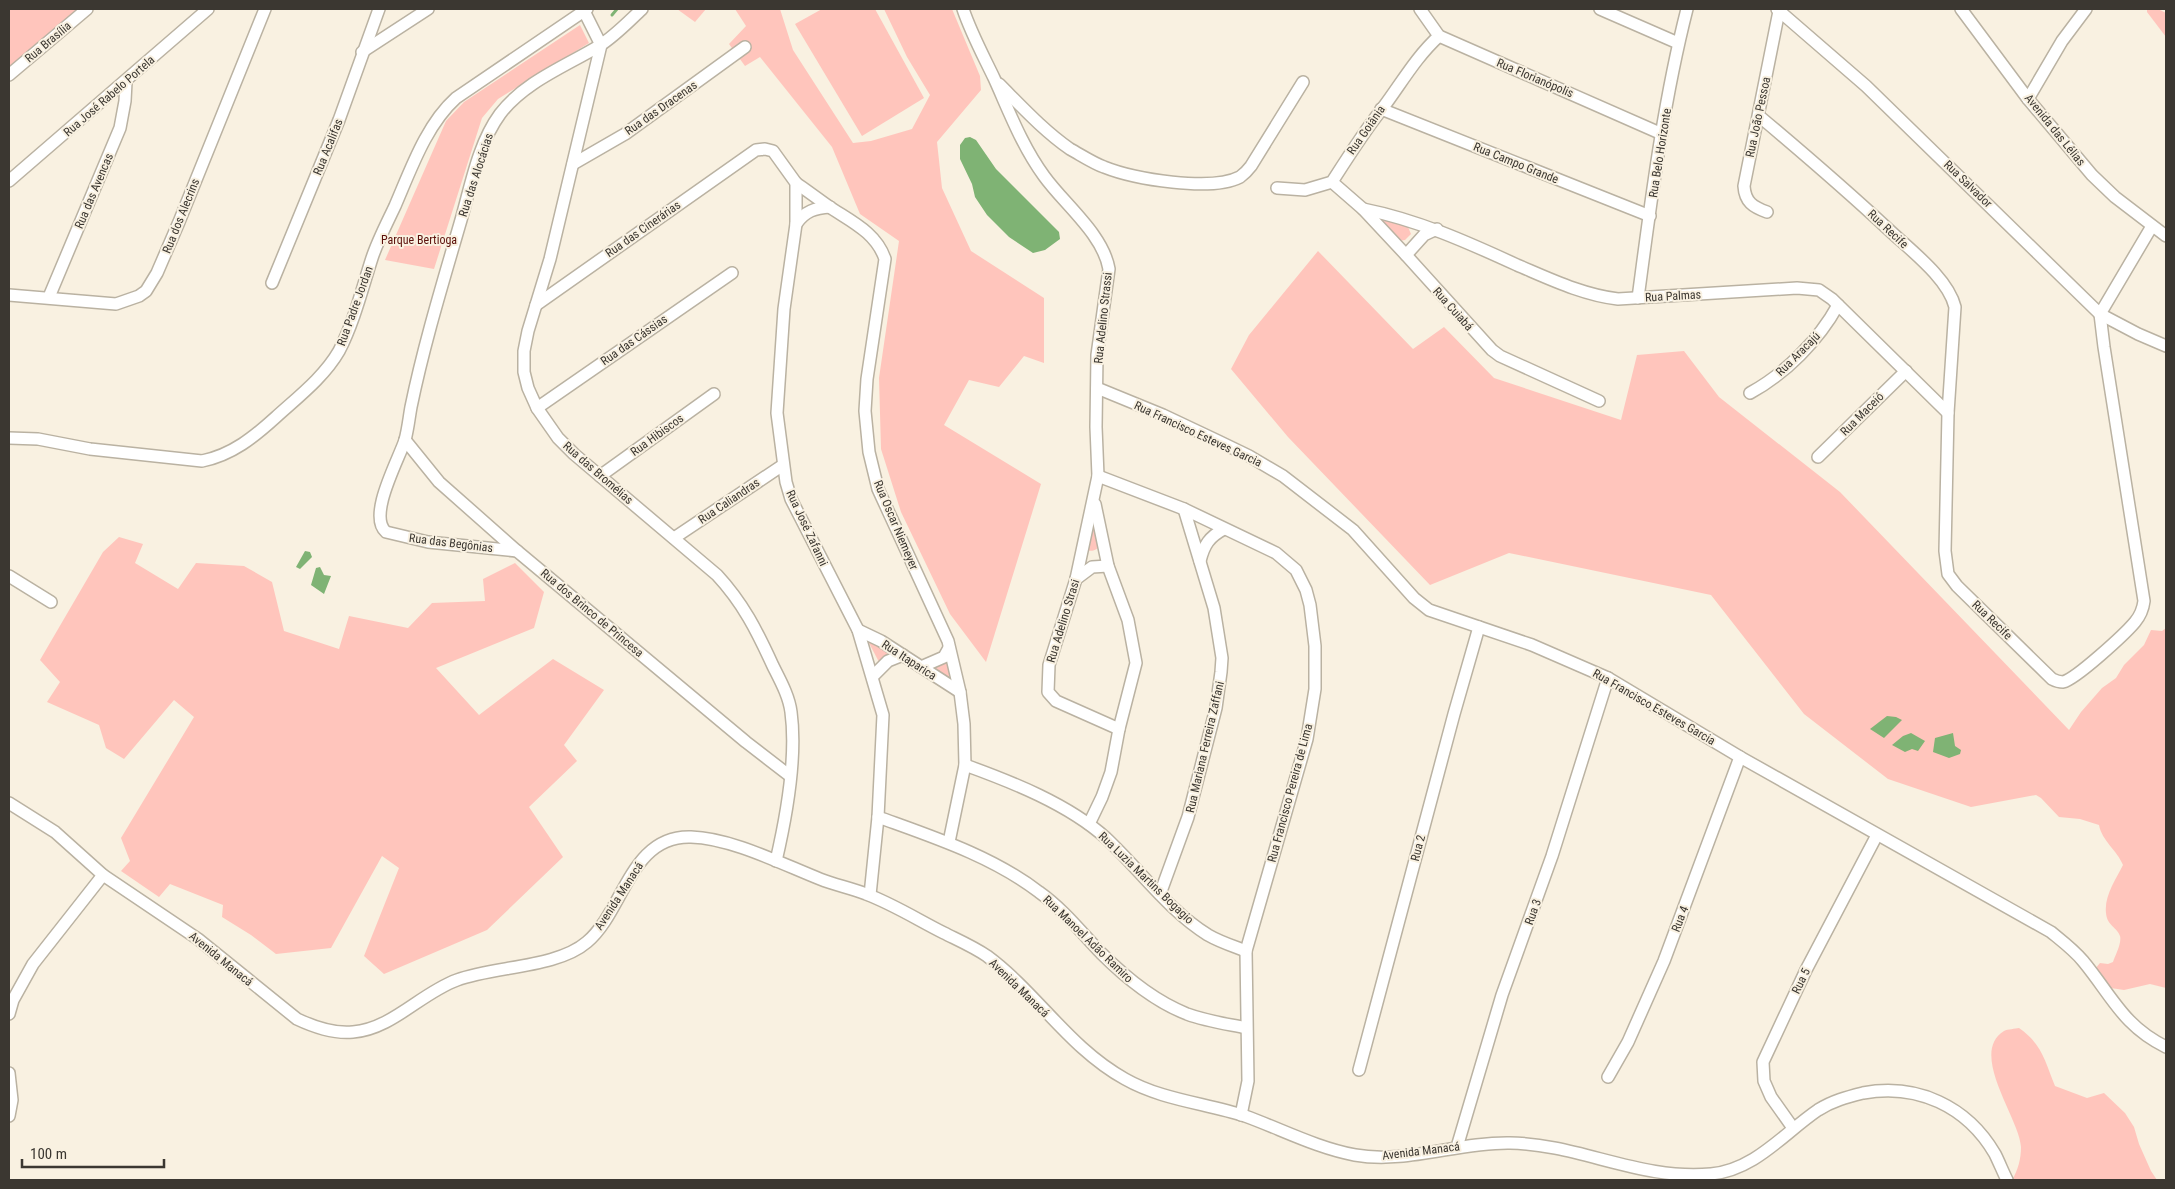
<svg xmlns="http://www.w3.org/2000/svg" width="2175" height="1189" font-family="'Roboto Condensed',sans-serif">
  <rect width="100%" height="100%" fill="#f9f1e1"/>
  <!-- green -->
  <g fill="#ffc5bc">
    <polygon points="9,9 87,9 9,75"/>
    <polygon points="677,9 706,9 695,22"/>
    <polygon points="735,9 780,9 793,50 853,143 871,141 912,129 930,95 907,57 884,9 952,9 980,76 981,90 937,142 942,188 971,251 1044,298 1044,363 1024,356 999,387 969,380 944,425 1041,484 986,662 950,614 901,512 881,449 879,378 899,241 860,214 832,147 760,57 745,66 729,44 746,26"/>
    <polygon points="822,9 875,9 924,98 862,136 795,24"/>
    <polygon points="2147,9 2158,9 2166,13 2166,37 2147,12"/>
    <polygon points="580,25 589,43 498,99 482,118 434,269 385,260 446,121 464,102"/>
    <polygon points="1378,215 1408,227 1411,234 1405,240 1399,241 1378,221"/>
    <path d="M1318,251L1413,349L1444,327L1494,378L1621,420L1637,355L1684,351L1719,397L1840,492L2069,730L2081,712L2102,688L2116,678L2124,665L2144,645L2151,630L2162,631L2166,628V988L2150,984L2124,990L2104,987L2095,969L2100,963L2108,964L2113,962C2115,956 2122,943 2120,936C2117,927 2107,926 2106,913C2104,896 2116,879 2123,865C2117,850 2102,841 2099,825L2080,819L2059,817L2041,798L2036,795L1971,807L1888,779L1804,714L1711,595L1509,553L1430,585L1288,437L1231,369L1249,335Z"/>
    <path d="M1091,521L1100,545C1096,552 1091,551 1084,550Z"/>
    <polygon points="119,537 143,544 135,563 178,589 196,563 244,566 272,582 284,631 339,649 349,616 408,628 432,603 485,601 483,579 515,563 544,592 534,628 436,668 479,715 553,659 604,690 564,745 577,761 529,807 563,857 487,930 384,974 364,956 399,868 382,856 331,948 276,954 251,935 222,917 223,905 170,884 159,897 121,871 130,861 121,838 194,717 174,700 124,759 106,748 99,725 47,702 60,682 40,660 103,552"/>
    <polygon points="871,639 893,652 883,661 879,662 869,643"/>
    <polygon points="945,662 948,662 953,677 949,679 934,668"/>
    <path d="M2019,1028C2042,1044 2045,1061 2055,1086L2087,1098L2104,1093L2125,1113L2134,1127L2139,1144L2151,1171L2157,1180H2012C2018,1170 2021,1159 2021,1147C2020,1119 1968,1053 2004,1031C2008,1029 2015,1029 2019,1028Z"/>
  </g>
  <!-- water -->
  <g fill="#7fb374">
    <polygon points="970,137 976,140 996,169 1059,232 1060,239 1045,250 1033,253 1009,237 987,215 975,197 972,184 960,159 960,145 965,138"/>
    <polygon points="305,551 310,552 312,557 300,569 296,567"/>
    <polygon points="320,567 324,575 331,576 324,594 311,585 316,568"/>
    <polygon points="1887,716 1896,717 1902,720 1884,738 1870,729"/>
    <polygon points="1911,733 1925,741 1918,751 1912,749 1905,752 1892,745 1903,736"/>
    <polygon points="1953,733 1955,746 1961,750 1960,754 1949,758 1933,752 1935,738"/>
  </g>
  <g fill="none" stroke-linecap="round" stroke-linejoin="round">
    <!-- stream -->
    <polyline stroke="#7fb374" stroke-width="3" points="612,15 617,9"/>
    <!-- minor casing -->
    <g stroke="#bab2a2" stroke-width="14">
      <g id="minor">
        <path d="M963,9C971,33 983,55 994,78C1009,111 1022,146 1044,176C1064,204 1103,234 1109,269L1097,355L1096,427L1098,476L1076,579L1049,665L1048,692L1056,701L1119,729"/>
        <polyline points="1420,9 1439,36 1662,134"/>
        <polyline points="1600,9 1678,43"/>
        <polyline points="1777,9 1866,86 2100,314 2138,334 2166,346"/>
        <polyline points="1961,9 2028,99 2092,175 2115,197 2166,236"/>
        <path d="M584,11L601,45L550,259L528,331L524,351V372L528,388L537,408L558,438L574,454L717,575C743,603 757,631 773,666C780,680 789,696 791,712C797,756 786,818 776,861"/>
        <polyline points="362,52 428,9"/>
        <polyline points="9,75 87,9"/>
        <path d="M999,84C1022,107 1044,131 1070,149C1081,155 1093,163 1104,167C1134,179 1211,192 1240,177C1244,174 1248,170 1251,166L1303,82"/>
        <polyline points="2028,99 2062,41 2086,9"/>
        <polyline points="1381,109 1650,216"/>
        <path d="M1759,116C1803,153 1846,190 1888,229C1909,249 1948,278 1955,307L1948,413L1945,551L1948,574L1957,586L2052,679C2056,681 2059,682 2063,682C2076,679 2125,634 2135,622C2140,616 2143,609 2144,601L2104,347L2100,314L2152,226"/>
        <polyline points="573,164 625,134 745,47"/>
        <polyline points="9,181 208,9"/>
        <polyline points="1332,182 1363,209 1406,255 1492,350 1500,356 1599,401"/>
        <path d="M796,183C806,190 817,198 828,206C850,221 876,232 885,259L867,379L865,411L869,452L878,489L948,641L960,692L964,724L965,765L949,842"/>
        <path d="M1277,188L1305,190L1332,182C1348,157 1363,133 1382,109C1401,84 1415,58 1439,36"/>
        <path d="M1363,209C1418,220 1467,242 1517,265C1550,279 1583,295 1618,299L1797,288L1819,290L1832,299L1948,413"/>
        <path d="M1767,212C1753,207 1745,202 1744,186L1779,11"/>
        <path d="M796,224C805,211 815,208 830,207"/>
        <polyline points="1406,255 1424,235 1437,229"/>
        <polyline points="272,283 339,120 379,9"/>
        <polyline points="9,295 116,304 139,296 146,291 157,273 179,222 265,9"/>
        <polyline points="49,297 120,128 125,101 126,82"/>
        <path d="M1638,298C1651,201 1663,103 1687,9"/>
        <polyline points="536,305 756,150 765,149 773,151 796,183 796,224 784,309 777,413 786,482 791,499 858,630 883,715 878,817 870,895"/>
        <path d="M1097,388L1163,415L1218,441L1249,456L1283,476L1353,530L1414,598L1429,610L1532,645L1608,678L1740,757L2051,932C2062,941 2074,950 2083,961C2112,996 2123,1026 2166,1047"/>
        <path d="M1750,393C1785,374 1819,340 1838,305"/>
        <polyline points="537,408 732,273"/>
        <path d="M9,438L38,439L90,449L202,461C232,455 254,437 276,417C298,397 324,377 339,351C354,322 362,289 372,258C378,240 387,223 395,206C411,169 426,125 456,98L587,9"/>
        <polyline points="405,440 439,482 517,551 746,742 790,776"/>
        <polyline points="1818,457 1906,371"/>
        <polyline points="600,476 714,394"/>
        <polyline points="1098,476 1184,509 1276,553 1296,570 1306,590 1310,605 1315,646 1315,689 1307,739 1246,951 1248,1081 1241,1115"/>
        <polyline points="674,538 783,465"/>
        <path d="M517,551L428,542L386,532C367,516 399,459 405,440C408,429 409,418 411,407C424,344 443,282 461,220C471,185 478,144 500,114C524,82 566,66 599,46C615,36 629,21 642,9"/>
        <path d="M1200,561C1204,545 1209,537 1224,529"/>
        <polyline points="9,576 51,602"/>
        <polyline points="1076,579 1092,567 1108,566"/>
        <polyline points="858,630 881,641 960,692"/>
        <polyline points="921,667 944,657 949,648"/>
        <polyline points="873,676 888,661 903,655"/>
        <path d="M965,765C1012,782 1068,804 1106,838C1140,870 1168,910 1208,935C1220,942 1233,946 1246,951"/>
        <path d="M9,803L55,832L103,875L198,939L297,1019C314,1027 334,1034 353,1032C392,1029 421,993 457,980C494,966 557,968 587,942C624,911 630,835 691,837C731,838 782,864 820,879C835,885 851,888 866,894C893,904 918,920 944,933C958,940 974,947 987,956C1037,993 1069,1048 1125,1079C1162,1100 1205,1103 1245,1116C1281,1129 1317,1148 1355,1155C1406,1164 1458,1142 1510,1143C1578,1144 1642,1181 1711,1174C1755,1170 1784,1133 1818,1110C1832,1101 1847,1097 1863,1093C1917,1083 1967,1106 1995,1154C1999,1162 2003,1172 2007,1180"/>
        <path d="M878,817C933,837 992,856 1039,892C1063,909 1081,932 1101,953C1126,978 1154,1001 1187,1014C1206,1021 1227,1024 1246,1028"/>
        <polyline points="1089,824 1102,797 1111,772 1119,729 1136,663 1128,620 1108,566 1095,504"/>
        <polyline points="1160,894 1188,817 1216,708 1221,672 1222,658 1214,608 1184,509"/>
        <polyline points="9,1014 13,1000 33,964 103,875"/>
        <polyline points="1359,1070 1454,714 1479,627"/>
        <polyline points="9,1073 12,1100 9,1116"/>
        <polyline points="1608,1077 1628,1042 1664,961 1740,757"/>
        <polyline points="1793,1128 1771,1097 1764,1081 1763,1062 1806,970 1877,835"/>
        <polyline points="1457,1147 1502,995 1552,856 1608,678"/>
      </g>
    </g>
    <!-- minor -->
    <use href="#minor" stroke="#fff" stroke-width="11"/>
  </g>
  <g text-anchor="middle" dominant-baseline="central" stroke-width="4" stroke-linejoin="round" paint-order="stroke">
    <!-- street labels -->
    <g font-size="12" fill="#3b3731" stroke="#f9f1e1">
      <text transform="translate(48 42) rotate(-40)">Rua Brasília</text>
      <text transform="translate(1535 78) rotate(23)">Rua Florianópolis</text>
      <text transform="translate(109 96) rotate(-41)">Rua José Rabelo Portela</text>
      <text transform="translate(661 108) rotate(-35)">Rua das Dracenas</text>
      <text transform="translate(1758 117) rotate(-78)">Rua João Pessoa</text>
      <text transform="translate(1366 130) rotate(-55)">Rua Goiânia</text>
      <text transform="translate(2055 130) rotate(51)">Avenida das Lélias</text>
      <text transform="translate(328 147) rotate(-68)">Rua Acalifas</text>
      <text transform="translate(1660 153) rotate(-81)">Rua Belo Horizonte</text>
      <text transform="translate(1516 163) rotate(22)">Rua Campo Grande</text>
      <text transform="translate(476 175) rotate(-72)">Rua das Alocácias</text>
      <text transform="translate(1968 184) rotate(44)">Rua Salvador</text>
      <text transform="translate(94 191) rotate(-67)">Rua das Avencas</text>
      <text transform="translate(181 216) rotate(-68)">Rua dos Alecrins</text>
      <text transform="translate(643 229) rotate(-35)">Rua das Cinerárias</text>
      <text transform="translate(1888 229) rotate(43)">Rua Recife</text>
      <text transform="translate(1673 296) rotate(-3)">Rua Palmas</text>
      <text transform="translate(355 306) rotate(-70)">Rua Padre Jordan</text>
      <text transform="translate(1453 309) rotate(48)">Rua Cuiabá</text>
      <text transform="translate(1103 318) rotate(-84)">Rua Adelino Strassi</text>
      <text transform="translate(634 340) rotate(-35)">Rua das Cássias</text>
      <text transform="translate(1798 354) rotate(-45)">Rua Aracajú</text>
      <text transform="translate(1862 414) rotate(-45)">Rua Maceió</text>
      <text transform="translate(1198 434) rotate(25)">Rua Francisco Esteves Garcia</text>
      <text transform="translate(657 435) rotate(-36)">Rua Hibiscos</text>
      <text transform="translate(598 473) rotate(41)">Rua das Bromélias</text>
      <text transform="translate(729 501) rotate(-34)">Rua Caliandras</text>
      <text transform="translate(896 525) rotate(67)">Rua Oscar Niemeyer</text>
      <text transform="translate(807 528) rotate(65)">Rua José Zafanni</text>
      <text transform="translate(451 543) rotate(7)">Rua das Begônias</text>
      <text transform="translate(592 613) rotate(40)">Rua dos Brinco de Princesa</text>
      <text transform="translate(1992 620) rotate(44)">Rua Recife</text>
      <text transform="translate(1063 621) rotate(-73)">Rua Adelino Strasi</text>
      <text transform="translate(909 660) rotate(33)">Rua Itaparica</text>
      <text transform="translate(1654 707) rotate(30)">Rua Francisco Esteves Garcia</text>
      <text transform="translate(1205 747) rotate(-77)">Rua Mariana Ferreira Zaffani</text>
      <text transform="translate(1290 793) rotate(-75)">Rua Francisco Pereira de Lima</text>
      <text transform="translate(1418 848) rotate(-75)">Rua 2</text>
      <text transform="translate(1146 878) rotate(44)">Rua Luzia Martins Bogagio</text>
      <text transform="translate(619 896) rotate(-57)">Avenida Manacá</text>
      <text transform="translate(1533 912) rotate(-70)">Rua 3</text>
      <text transform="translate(1680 919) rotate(-69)">Rua 4</text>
      <text transform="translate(1088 939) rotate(44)">Rua Manoel Adão Ramiro</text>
      <text transform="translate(221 959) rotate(39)">Avenida Manacá</text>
      <text transform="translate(1801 981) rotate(-64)">Rua 5</text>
      <text transform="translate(1019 988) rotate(44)">Avenida Manacá</text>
      <text transform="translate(1421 1151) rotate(-7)">Avenida Manacá</text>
    </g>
    <!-- park labels -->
    <g font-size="12" fill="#5b100b" stroke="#f9f1e1">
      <text x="419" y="240">Parque Bertioga</text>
    </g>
  </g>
  <!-- border -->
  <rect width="2175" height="1189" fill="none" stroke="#3b3731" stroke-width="20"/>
  <!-- scale -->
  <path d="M22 1159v8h142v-8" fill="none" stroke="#3b3731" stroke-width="2.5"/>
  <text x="30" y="1159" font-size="15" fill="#3b3731" stroke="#f9f1e1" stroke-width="4" paint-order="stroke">100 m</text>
</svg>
